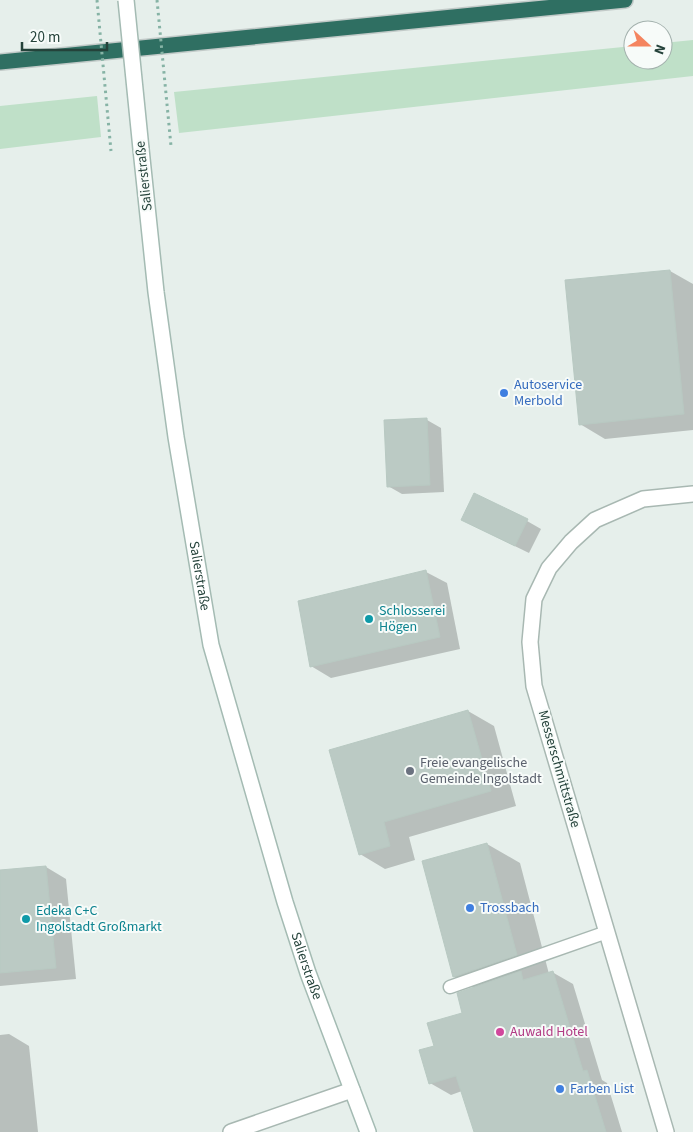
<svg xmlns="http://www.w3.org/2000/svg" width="693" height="1132" font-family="'Source Sans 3',sans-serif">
  <rect width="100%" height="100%" fill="#e6efeb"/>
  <!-- green -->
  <g fill="#bfe0c8">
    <polygon points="693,40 693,76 179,133 174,92 633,46 633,60 663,60 663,43"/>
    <polygon points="97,96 101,137 0,149 0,106"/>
  </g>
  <!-- shadow -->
  <g fill="#0003">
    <polygon points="670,271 693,284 693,430 605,439 580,424"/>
    <polygon points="427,420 441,428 444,492 402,494 388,486"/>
    <polygon points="462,520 527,521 541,529 529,553"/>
    <polygon points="426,572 447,583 460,649 331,678 311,666"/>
    <polygon points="468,711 494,726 516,806 409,837 415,860 385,869 360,854 330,751"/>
    <polygon points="487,844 520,863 549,974 552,972 573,984 602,1080 607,1083 622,1132 475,1132 462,1091 451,1095 430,1083 435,1047 464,1014 474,988 454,977"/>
    <polygon points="46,867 66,879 76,979 0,986 0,872"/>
    <polygon points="9,1034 29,1046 38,1132 0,1132 0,1035"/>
  </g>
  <!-- building -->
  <g fill="#bbcac4" stroke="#b8c9c2">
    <polygon points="670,270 684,414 579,425 565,280"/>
    <polygon points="427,418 430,485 387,487 384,420"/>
    <polygon points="474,493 528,519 515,546 461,520"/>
    <polygon points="426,570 440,637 310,667 298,601"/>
    <polygon points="468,710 491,791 384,822 390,846 359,855 329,750"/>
    <polygon points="487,843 517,955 453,977 422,861"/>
    <polygon points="46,866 56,968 0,973 0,870"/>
    <polygon points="521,971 523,980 553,971 583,1071 587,1070 606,1132 474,1132 456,1076 429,1084 419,1050 434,1046 427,1023 462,1013 457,993"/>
  </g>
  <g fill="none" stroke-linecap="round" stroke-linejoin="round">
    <!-- lane casing -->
    <g stroke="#a8b8b2" stroke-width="15">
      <polyline id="lane" points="450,987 607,932"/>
    </g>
    <!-- street casing -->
    <g stroke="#a8b8b2" stroke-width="18">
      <g id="street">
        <polyline points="231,1132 352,1090"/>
        <polyline points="666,1132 534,686 530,642 534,599 549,568 571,542 595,520 643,499 693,494"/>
      </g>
    </g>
    <!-- secondary casing -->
    <g stroke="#a4bbb3" stroke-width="18">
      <g id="secondary">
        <path id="s1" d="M141,149L156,292L176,437L211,645L285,902L308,973L368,1132"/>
      </g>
    </g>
    <!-- highway casing -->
    <g stroke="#c2cac8" stroke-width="18">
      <polyline id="highway" points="0,62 625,0"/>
    </g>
    <!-- lane -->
    <use href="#lane" stroke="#fff" stroke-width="12"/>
    <!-- street -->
    <use href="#street" stroke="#fff" stroke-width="15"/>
    <!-- secondary -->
    <use href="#secondary" stroke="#fff" stroke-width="15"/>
    <!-- highway -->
    <use href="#highway" stroke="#2f6f62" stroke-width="15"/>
    <!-- secondary-bridge casing -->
    <g stroke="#a4bbb3" stroke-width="18" stroke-linecap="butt">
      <polyline id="secondary-bridge" points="126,0 141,149"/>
    </g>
    <!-- path-bridge -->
    <g stroke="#86b3a5" stroke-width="3" stroke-dasharray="2.5 4" stroke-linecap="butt">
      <polyline points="97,0 111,151"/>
      <polyline points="157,0 171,146"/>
    </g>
    <!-- secondary-bridge -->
    <use href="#secondary-bridge" stroke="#fff" stroke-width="15"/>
  </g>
  <!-- markers -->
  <g fill="#3f7fe0" stroke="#f7fbf9" stroke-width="2">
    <circle cx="504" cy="393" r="5"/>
    <circle cx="470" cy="908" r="5"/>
    <circle cx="560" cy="1089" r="5"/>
  </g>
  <g fill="#0f9aa8" stroke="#f7fbf9" stroke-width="2">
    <circle cx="369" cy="619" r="5"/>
    <circle cx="26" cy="919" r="5"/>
  </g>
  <circle fill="#6b7280" stroke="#f7fbf9" stroke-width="2" cx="410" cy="771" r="5"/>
  <circle fill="#d1479c" stroke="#f7fbf9" stroke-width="2" cx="500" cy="1032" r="5"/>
  <g text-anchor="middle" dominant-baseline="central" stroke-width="4" stroke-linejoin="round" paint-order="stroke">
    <!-- street labels -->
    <g font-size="14" fill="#24423a" stroke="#f7fbf9">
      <text transform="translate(144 176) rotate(-96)">Salierstraße</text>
      <text stroke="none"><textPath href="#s1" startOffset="431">Salierstraße</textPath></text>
      <text transform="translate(559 769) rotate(74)">Messerschmittstraße</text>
      <text stroke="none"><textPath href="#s1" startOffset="836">Salierstraße</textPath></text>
    </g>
    <!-- shop labels -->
    <g font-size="14" fill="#366cbe" stroke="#f7fbf9" text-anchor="start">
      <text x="514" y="385">Autoservice<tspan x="514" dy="16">Merbold</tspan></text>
      <text x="480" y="908">Trossbach</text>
      <text x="570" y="1089">Farben List</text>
    </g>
    <!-- culture labels -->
    <g font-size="14" fill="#0d838f" stroke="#f7fbf9" text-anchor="start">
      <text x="379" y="611">Schlosserei<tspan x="379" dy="16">Högen</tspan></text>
      <text x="36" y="911">Edeka C+C<tspan x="36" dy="16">Ingolstadt Großmarkt</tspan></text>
    </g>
    <!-- worship labels -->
    <g font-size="14" fill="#5b616d" stroke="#f7fbf9" text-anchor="start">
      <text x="420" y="763">Freie evangelische<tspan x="420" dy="16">Gemeinde Ingolstadt</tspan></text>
    </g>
    <!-- hotel labels -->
    <g font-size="14" fill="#b23c85" stroke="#f7fbf9" text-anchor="start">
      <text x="510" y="1032">Auwald Hotel</text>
    </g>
  </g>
  <!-- north arrow -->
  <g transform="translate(648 45) rotate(111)"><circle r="24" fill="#f7fbf9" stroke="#a3b1ad"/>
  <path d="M0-4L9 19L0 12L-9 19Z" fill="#f4845f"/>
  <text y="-8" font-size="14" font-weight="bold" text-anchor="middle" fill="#24423a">N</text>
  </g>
  <!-- scale -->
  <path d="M22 42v8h85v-8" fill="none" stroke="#24423a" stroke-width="2.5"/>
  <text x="30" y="42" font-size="15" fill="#24423a" stroke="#f7fbf9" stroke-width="4" paint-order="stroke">20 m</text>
</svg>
